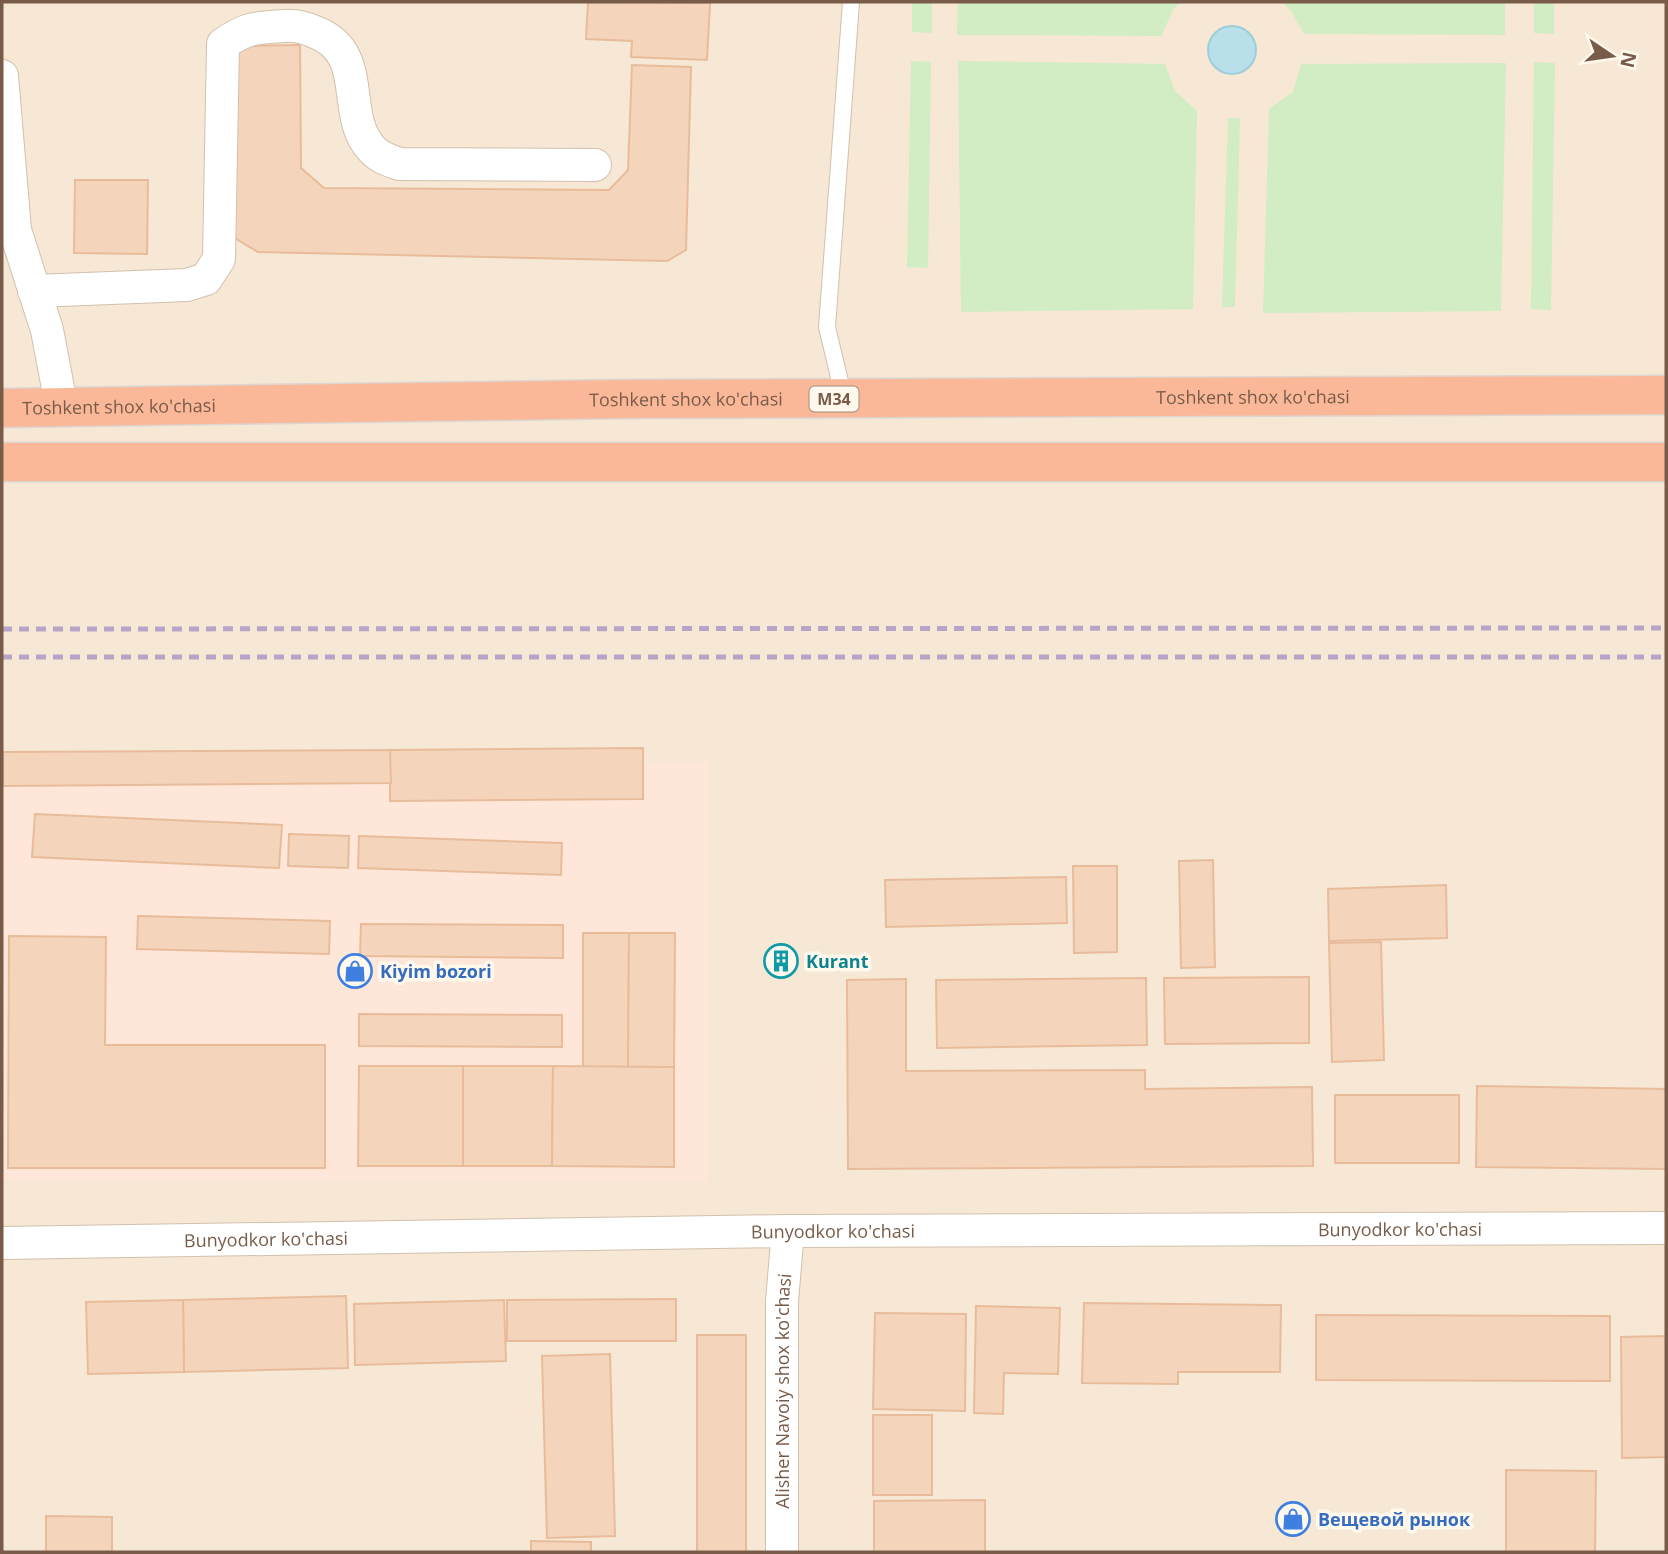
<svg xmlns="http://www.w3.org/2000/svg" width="1668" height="1554" font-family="'Open Sans',sans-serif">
  <rect width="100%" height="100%" fill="#fdf5e6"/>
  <!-- residential -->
  <rect fill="#f6e8d4" x="2" y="2" width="1664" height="1550"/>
  <!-- commercial -->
  <polygon fill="#fee6d9" points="2,761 709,762 707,1182 2,1180"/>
  <!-- green -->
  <g fill="#d2ecc3">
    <polygon points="912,2 932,2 932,33 912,32"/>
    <polygon points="958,2 1182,2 1174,8 1161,36 957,35"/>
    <polygon points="1282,2 1505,2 1505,35 1304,34 1291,11"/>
    <polygon points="1534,2 1554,2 1554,34 1534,33"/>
    <polygon points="911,61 931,62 928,268 907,267"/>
    <polygon points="958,61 1165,64 1175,91 1197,111 1193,309 961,312"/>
    <polygon points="1534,62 1555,63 1551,310 1531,309"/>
    <polygon points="1506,63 1501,311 1263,313 1269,109 1293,92 1301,64"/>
    <polygon points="1228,118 1240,118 1235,307 1222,307"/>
  </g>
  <!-- water -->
  <circle fill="#b9dfe8" stroke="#9ecedb" stroke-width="2" cx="1232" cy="50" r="24"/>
  <!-- building -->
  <g fill="#f4d5bc" stroke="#e8bc9b" stroke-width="2">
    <polygon points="588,2 710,3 707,60 631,57 632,41 586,39"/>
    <polygon points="300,45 301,168 324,188 609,190 628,170 632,65 691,67 686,250 667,261 258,252 233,237 231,46"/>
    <polygon points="75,180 148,180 147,254 74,253"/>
    <polygon points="643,748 643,799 390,801 390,750"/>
    <polygon points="390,750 391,783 3,786 3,752"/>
    <polygon points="35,814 282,825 279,868 32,857"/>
    <polygon points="289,834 349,836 348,868 288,866"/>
    <polygon points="359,836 562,843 561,875 358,868"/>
    <polygon points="1213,860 1215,967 1181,968 1179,861"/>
    <polygon points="1073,866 1117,866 1117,952 1074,953"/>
    <polygon points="1066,877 1067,923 886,927 885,880"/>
    <polygon points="1446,885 1447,938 1329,941 1328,889"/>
    <polygon points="138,916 330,921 329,954 137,949"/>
    <polygon points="361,924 563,925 563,958 360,956"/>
    <polygon points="583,933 629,933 628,1067 583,1067"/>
    <polygon points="629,933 675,933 674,1067 628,1067"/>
    <polygon points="9,936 106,937 105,1045 325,1045 325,1168 8,1168"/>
    <polygon points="1381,942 1384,1060 1332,1062 1329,943"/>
    <circle cx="781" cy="959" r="9"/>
    <polygon points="1309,977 1309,1043 1165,1044 1164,978"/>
    <polygon points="1146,978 1147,1045 937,1048 936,980"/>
    <polygon points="906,979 906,1071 1145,1070 1145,1089 1312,1087 1313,1166 848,1169 847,980"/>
    <polygon points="359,1014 562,1015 562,1047 359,1046"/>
    <polygon points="359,1066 463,1066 463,1166 358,1166"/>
    <polygon points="463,1066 553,1066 552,1166 463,1166"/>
    <polygon points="553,1066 674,1067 674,1167 552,1166"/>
    <polygon points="1477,1086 1666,1089 1666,1169 1476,1167"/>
    <rect x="1335" y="1095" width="124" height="68"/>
    <polygon points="346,1296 348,1368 184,1372 183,1300"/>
    <polygon points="676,1299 676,1341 507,1341 507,1300"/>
    <polygon points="183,1300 184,1372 88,1374 86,1302"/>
    <polygon points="504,1300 506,1361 355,1365 354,1304"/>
    <polygon points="1084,1303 1281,1305 1280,1372 1178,1372 1178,1384 1082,1383"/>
    <polygon points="976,1306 1060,1308 1058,1374 1004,1373 1003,1414 974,1413"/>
    <polygon points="875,1313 966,1314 965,1411 873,1409"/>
    <polygon points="1316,1315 1610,1316 1610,1381 1316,1380"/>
    <rect x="697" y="1335" width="49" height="217"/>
    <polygon points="1666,1336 1666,1457 1622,1458 1621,1337"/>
    <polygon points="610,1354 615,1536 547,1538 542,1356"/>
    <rect x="873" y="1415" width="59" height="80"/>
    <polygon points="1506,1470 1596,1471 1595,1552 1506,1552"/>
    <polygon points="985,1500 985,1552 874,1552 874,1501"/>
    <polygon points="46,1516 112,1517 112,1552 46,1552"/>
    <polygon points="531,1541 591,1542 591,1552 531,1552"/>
  </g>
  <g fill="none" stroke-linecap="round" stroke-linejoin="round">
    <!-- lane casing -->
    <g stroke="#d2c0ad" stroke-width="18">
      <polyline id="lane" points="844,398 827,327 851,2"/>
    </g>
    <!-- street casing -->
    <g stroke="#d2c0ad" stroke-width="34">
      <g id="street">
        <polyline points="2,76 15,230 47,330 62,409"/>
        <path d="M34,291L187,285L206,279L219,259L223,44C248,27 255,28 284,26C296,25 304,27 315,32C370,53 340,114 371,148C378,157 388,160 399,164L595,165"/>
        <path id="s1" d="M2,1243L788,1231L1666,1228"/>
        <path id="s2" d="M782,1552V1301L788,1231"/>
      </g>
    </g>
    <!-- highway casing -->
    <g stroke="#dcd5d0" stroke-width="41">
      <g id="highway">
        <path id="s3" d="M2,408L623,399L1666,395"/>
        <polyline points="2,462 1666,462"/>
      </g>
    </g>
    <!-- lane -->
    <use href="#lane" stroke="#fff" stroke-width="16"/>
    <!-- street -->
    <use href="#street" stroke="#fff" stroke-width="32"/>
    <!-- highway -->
    <use href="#highway" stroke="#fbb899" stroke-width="38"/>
    <!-- rail -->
    <g stroke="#b9a3c8" stroke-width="5" stroke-dasharray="10 7" stroke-linecap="butt">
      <polyline points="2,629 1666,628"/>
      <polyline points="2,657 1666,657"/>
    </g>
  </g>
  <!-- icons -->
  <defs>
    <g id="building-ring" transform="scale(1.75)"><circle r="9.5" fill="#fff9ed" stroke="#0f9aa8" stroke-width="1.5"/><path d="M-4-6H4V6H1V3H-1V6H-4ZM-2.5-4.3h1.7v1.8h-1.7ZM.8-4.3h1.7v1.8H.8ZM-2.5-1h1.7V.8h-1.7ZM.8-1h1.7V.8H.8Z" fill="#0f9aa8"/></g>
    <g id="shop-ring" transform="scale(1.75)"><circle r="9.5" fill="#fff9ed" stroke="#3f7fe0" stroke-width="1.5"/><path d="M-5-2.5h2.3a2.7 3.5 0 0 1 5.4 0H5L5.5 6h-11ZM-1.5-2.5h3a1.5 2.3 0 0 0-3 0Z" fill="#3f7fe0"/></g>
  </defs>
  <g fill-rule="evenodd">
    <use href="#building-ring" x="781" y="961"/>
    <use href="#shop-ring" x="355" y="971"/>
    <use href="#shop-ring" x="1293" y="1519"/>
  </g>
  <g text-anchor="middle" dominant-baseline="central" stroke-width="7" stroke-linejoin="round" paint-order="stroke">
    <!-- shield labels -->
    <rect fill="#fff9ed" stroke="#a08b7a" stroke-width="2" x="809.5" y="386.5" width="49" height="25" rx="5"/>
    <g font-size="16" font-weight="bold" fill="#785c49">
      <text x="834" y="399">M34</text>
    </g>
    <!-- street labels -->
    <g font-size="18" fill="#785c49" stroke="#fff9ed">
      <text stroke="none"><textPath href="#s3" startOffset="1251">Toshkent shox ko'chasi</textPath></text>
      <text stroke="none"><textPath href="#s3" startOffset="684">Toshkent shox ko'chasi</textPath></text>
      <text stroke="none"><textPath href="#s3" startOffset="117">Toshkent shox ko'chasi</textPath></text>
      <text stroke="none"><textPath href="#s1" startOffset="1398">Bunyodkor ko'chasi</textPath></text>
      <text stroke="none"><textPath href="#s1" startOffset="831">Bunyodkor ko'chasi</textPath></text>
      <text stroke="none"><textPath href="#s1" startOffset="264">Bunyodkor ko'chasi</textPath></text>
      <text stroke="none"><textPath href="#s2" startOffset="161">Alisher Navoiy shox ko'chasi</textPath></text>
    </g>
    <!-- culture labels -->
    <g font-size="18" font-weight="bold" fill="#0d838f" stroke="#fff9ed" text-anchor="start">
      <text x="806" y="961">Kurant</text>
    </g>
    <!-- shop labels -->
    <g font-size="18" font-weight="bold" fill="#366cbe" stroke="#fff9ed" text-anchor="start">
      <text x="380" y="971">Kiyim bozori</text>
      <text x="1318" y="1519">Вещевой рынок</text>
    </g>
  </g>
  <!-- border -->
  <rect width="1668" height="1554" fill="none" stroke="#785c49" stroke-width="7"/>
  <!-- north arrow -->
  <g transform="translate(1612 56) rotate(103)" stroke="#fff9ed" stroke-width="5" paint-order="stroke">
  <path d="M0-5L12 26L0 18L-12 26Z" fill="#785c49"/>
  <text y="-10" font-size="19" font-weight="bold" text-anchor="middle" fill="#785c49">N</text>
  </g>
</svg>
